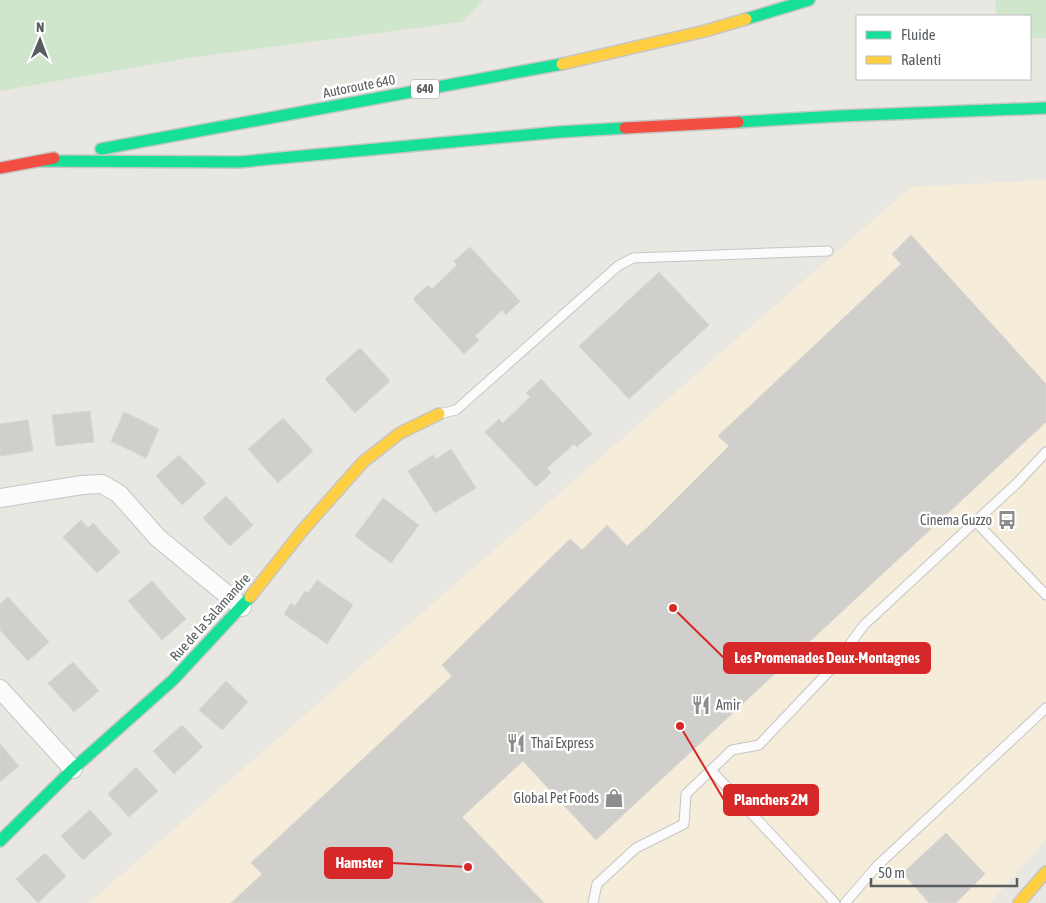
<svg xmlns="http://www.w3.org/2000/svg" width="1046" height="903" font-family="'Asap Condensed',sans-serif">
  <rect width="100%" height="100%" fill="#e9e7e2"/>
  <!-- commercial -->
  <polygon fill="#f5ecd9" points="1046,180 1046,840 990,903 89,903 911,187"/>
  <!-- green -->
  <g fill="#d0e6cc">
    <polygon points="0,0 483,0 462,22 188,58 0,91"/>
    <polygon points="995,0 1046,0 1046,38 1030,38 1030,16 997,16"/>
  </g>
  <!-- building -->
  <g fill="#d0cfcc" stroke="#d8d6d1">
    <polygon points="911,235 1046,384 1046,422 596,840 523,761 462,817 544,903 231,903 262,874 251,863 452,676 442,665 570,539 582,550 607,525 627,546 649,526 729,446 718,436 901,264 892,254"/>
    <polygon points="470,247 520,301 506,315 502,310 475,336 479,340 464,354 413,299 428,285 432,289 457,265 454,261"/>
    <polygon points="659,272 709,325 629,399 579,346"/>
    <polygon points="360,348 390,381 355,413 325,379"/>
    <polygon points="541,379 592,434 577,447 574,444 547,468 551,473 536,487 485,432 499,419 503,423 530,397 526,393"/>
    <polygon points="90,411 94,442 56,446 52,415"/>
    <polygon points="124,412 159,429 146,458 111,441"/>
    <polygon points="283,418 313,451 278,483 248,449"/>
    <polygon points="28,420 33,451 0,456 0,424"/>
    <polygon points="451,449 476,488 435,513 408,471 433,455 436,459"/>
    <polygon points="179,455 206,483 182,505 156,476"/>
    <polygon points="226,496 253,525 230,546 203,518"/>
    <polygon points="383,498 419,525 391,563 355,536"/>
    <polygon points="81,520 88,528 93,523 120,552 97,573 63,537"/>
    <polygon points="317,580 353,605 327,644 284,614 291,603 295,606 305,591 308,593"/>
    <polygon points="152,581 186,619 162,640 128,601"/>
    <polygon points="8,597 49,642 28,661 0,630 0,604"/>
    <polygon points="73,662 99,691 74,712 48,683"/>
    <polygon points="226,681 248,702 222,730 199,710"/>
    <polygon points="182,725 203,747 174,774 153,751"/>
    <polygon points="0,744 19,766 0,782"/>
    <polygon points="136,767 158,791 129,817 108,794"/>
    <polygon points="90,810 112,834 83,860 61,836"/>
    <polygon points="946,833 985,874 956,903 929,903 903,873"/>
    <polygon points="45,853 66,876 38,903 16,879"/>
  </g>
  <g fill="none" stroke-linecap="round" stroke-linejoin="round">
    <!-- lane casing -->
    <g stroke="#c5c5c5" stroke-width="11">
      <g id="lane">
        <polyline points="439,414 456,410 618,266 633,258 828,251"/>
        <polyline points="975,521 1046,595"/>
        <polyline points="711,770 835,903"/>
        <polyline points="593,903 597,884 636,848 684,824 686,794 732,750 759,745 833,667 864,625 1018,482 1046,452"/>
        <polyline points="845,903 877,866 1046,708"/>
      </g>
    </g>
    <!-- street casing -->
    <g stroke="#c5c5c5" stroke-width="20">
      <g id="street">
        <polyline points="0,498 82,485 102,484 119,494 158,538 242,607"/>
        <polyline points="0,689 73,769"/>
      </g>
    </g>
    <!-- fast casing -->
    <g stroke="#c6c6c6" stroke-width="14">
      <g id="fast">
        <polyline points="746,19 809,0"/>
        <polyline points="738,122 839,116 1046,108"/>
        <polyline points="101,149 562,64"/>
        <polyline points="37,161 239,162 559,132 625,128"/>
        <polyline points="0,841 73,769 173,680 250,597"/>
      </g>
    </g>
    <!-- slow casing -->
    <g stroke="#c6c6c6" stroke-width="14">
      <g id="slow">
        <polyline points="562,64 705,31 746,19"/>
        <polyline points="250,597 302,531 363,462 400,433 439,414"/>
        <polyline points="1019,903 1046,872"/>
      </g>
    </g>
    <!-- jam casing -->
    <g stroke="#c6c6c6" stroke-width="14">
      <g id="jam">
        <polyline points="625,128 738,122"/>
        <polyline points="0,168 54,158"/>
      </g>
    </g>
    <!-- lane -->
    <use href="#lane" stroke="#fcfbfb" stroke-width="9"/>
    <!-- street -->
    <use href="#street" stroke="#fcfbfb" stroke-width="18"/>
    <!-- fast -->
    <use href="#fast" stroke="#16e098" stroke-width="11"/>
    <!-- slow -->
    <use href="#slow" stroke="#ffcf43" stroke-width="11"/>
    <!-- jam -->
    <use href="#jam" stroke="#f24e42" stroke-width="11"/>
  </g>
  <!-- icons -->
  <defs>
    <g id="bus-bare" transform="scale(1.5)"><path d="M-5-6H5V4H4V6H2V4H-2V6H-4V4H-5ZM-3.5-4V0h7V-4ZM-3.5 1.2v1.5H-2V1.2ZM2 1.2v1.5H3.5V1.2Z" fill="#8b8d8e" stroke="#fff" stroke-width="2.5" paint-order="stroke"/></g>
    <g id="restaurant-bare" transform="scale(1.5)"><path d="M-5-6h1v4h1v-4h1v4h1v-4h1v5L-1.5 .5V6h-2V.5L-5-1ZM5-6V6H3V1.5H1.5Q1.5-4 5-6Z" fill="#8b8d8e" stroke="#fff" stroke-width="2.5" paint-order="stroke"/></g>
    <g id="shop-bare" transform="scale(1.5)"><path d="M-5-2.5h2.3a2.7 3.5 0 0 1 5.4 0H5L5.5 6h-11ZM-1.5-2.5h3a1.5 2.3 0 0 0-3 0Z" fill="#8b8d8e" stroke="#fff" stroke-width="2.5" paint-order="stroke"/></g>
  </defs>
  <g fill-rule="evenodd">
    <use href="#bus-bare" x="1007" y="520"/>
    <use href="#restaurant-bare" x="701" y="705"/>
    <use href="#restaurant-bare" x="516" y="743"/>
    <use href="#shop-bare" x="614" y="798"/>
  </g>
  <g text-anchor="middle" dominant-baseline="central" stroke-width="5" stroke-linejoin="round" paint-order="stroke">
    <!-- shield labels -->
    <rect fill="#fff" stroke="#8a8e90" stroke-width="1" x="411" y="79.5" width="28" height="19" rx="4"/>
    <g font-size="12" font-weight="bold" fill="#585d61">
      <text x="425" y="89">640</text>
    </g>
    <!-- street labels -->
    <g font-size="14" fill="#585d61" stroke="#fff">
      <text transform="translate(359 86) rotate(-11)">Autoroute 640</text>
      <text transform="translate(210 617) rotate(-48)">Rue de la Salamandre</text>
    </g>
    <!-- poi labels -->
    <g font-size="14" fill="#585d61" stroke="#fff" text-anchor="end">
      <text x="992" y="520">Cinema Guzzo</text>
      <text x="716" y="705" text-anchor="start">Amir</text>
      <text x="531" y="743" text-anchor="start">Thaï Express</text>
      <text x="599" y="798">Global Pet Foods</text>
    </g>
  </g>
  <!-- callouts -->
  <path fill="none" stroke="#d62828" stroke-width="2" d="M673 608L724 658M680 726L724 800M468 867L392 863"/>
  <g fill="#d62828" stroke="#fff" stroke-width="2">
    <circle cx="673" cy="608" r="5"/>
    <circle cx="680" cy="726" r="5"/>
    <circle cx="468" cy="867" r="5"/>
  </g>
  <g fill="#d62828" stroke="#d62828" stroke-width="2">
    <rect x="724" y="643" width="206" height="30" rx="5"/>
    <rect x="724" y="785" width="94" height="30" rx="5"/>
    <rect x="325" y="848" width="67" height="30" rx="5"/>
  </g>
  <g font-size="15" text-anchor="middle" font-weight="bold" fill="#fff">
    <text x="827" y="663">Les Promenades Deux-Montagnes</text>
    <text x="771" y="805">Planchers 2M</text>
    <text x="359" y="868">Hamster</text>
  </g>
  <!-- legend -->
  <rect x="856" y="15" width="175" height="65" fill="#ffffff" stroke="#bcbec0"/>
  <rect x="866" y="31" width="25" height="8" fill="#16e098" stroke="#bcbec0"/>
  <text x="901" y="40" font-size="15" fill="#585d61">Fluide</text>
  <rect x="866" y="56" width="25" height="8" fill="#ffcf43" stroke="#bcbec0"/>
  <text x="901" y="65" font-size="15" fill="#585d61">Ralenti</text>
  <!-- north arrow -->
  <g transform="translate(40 40) rotate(1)" stroke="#ffffff" stroke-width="4" paint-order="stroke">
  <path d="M0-4L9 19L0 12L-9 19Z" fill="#585d61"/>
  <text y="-8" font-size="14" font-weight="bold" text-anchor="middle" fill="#585d61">N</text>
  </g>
  <!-- scale -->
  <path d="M871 878v8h146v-8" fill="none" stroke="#585d61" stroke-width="2.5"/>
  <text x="878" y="878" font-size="15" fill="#585d61" stroke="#ffffff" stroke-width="4" paint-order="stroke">50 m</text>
</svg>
